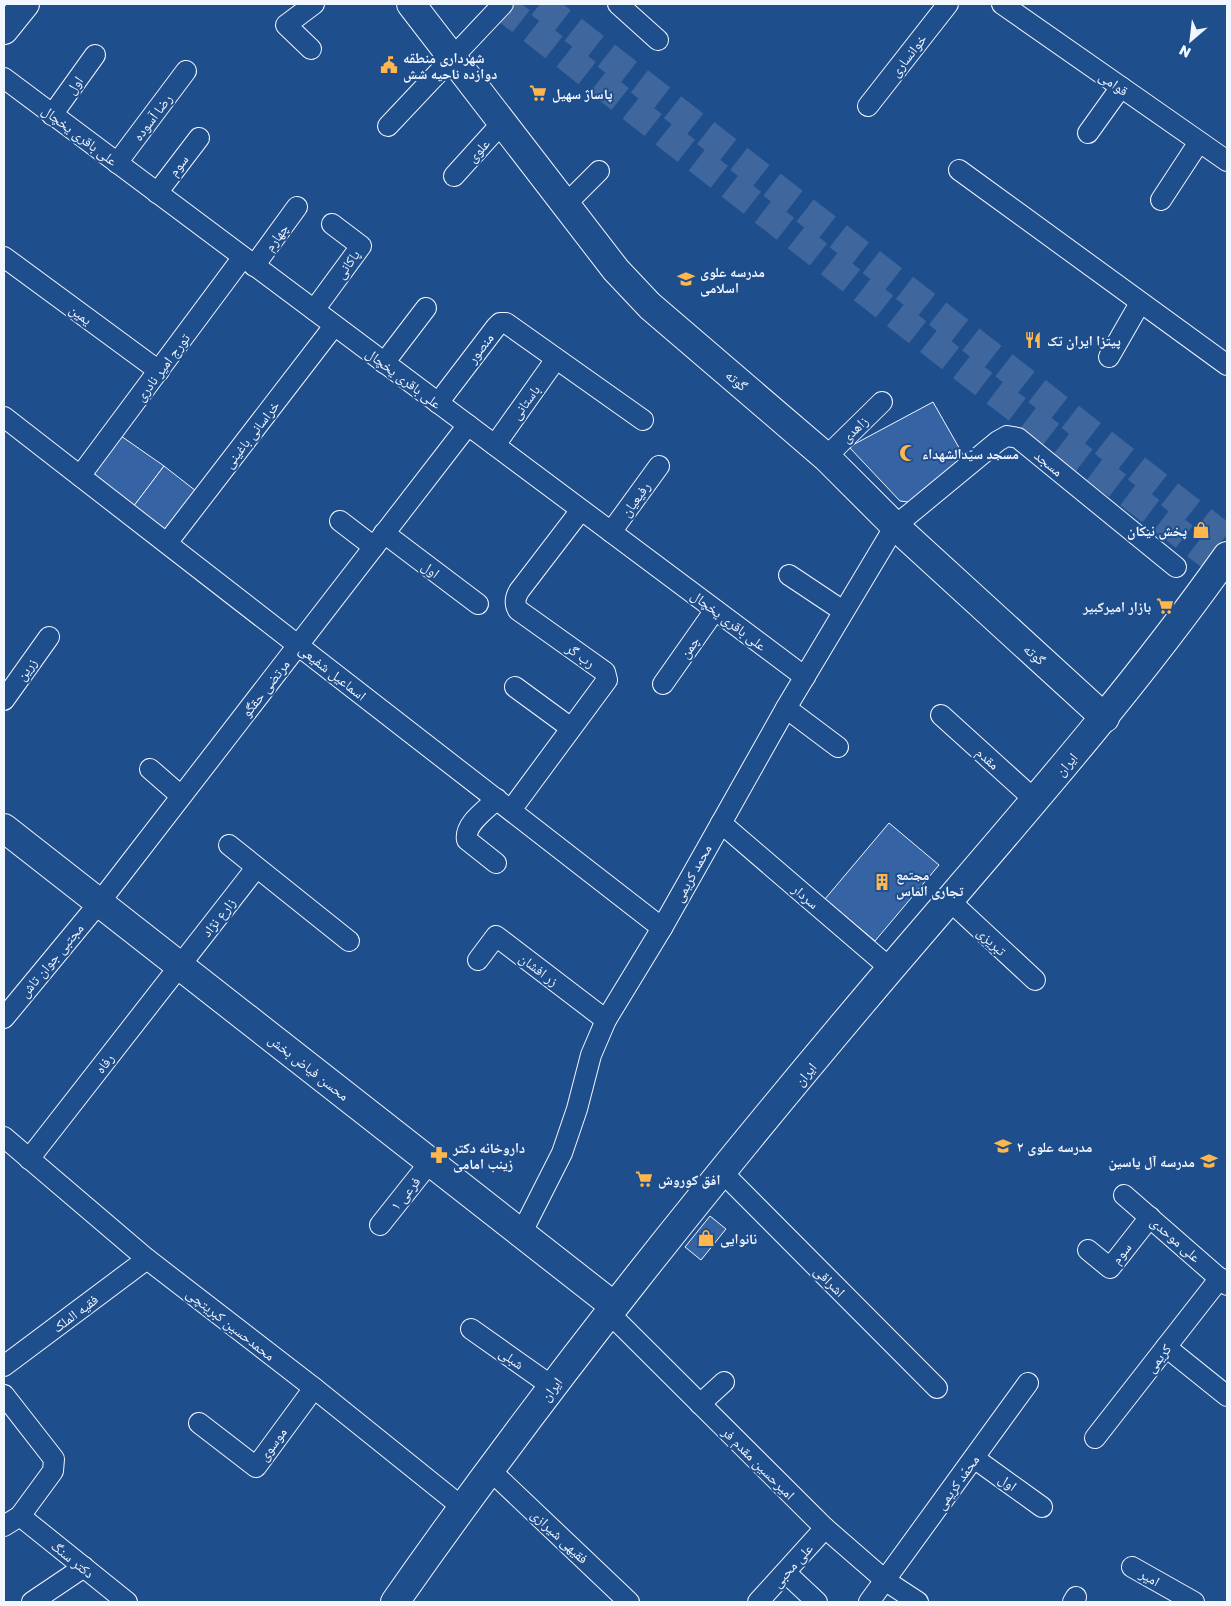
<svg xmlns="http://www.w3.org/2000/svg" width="1231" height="1606" font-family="'Golos Text','Noto Naskh Arabic',sans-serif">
  <rect width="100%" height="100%" fill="#1f4e8c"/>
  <!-- building -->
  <g fill="#3563a3" stroke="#f2f6ff">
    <polygon points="933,402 966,460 917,503 900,501 849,447"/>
    <polygon points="121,436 164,466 134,506 93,473"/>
    <polygon points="164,466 196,491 164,532 133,507"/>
    <polygon points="889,823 939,865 875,941 825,899"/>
    <polygon points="710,1216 726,1229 701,1260 685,1247"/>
  </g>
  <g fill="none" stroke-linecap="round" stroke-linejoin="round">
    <!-- primary-tunnel -->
    <g stroke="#3f679d" stroke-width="28" stroke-dasharray="28 14" stroke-linecap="butt">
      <polyline points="499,4 972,375 1227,569"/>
      <polyline points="540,4 1227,539"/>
    </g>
    <!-- street casing -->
    <g stroke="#f2f6ff" stroke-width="22">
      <g id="street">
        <polyline points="618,4 658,40"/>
        <polyline points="1002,4 1227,161"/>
        <polyline points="311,49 286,25 314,4"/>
        <polyline points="4,78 805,677"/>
        <polyline points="868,106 948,4"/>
        <polyline points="52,115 95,55"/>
        <polyline points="388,126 503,4"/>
        <polyline points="1088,133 1121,87"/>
        <polyline points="117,163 186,71"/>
        <polyline points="959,170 1227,365"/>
        <polyline points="454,176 502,123"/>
        <polyline points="157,193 199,138"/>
        <polyline points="1161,200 1199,142"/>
        <polyline points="565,205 599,171"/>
        <polyline points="4,257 159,371"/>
        <polyline points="254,266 297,207"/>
        <polyline points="314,310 361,246 332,224"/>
        <polyline points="1109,357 1140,303"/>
        <polyline points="384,363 426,308"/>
        <polyline points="438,403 496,327 500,323 506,323 643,420"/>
        <polyline points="4,417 662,928"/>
        <polyline points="495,445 556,359"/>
        <polyline points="826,457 882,402"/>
        <polyline points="80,476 243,257"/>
        <polyline points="340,521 374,547"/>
        <polyline points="611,532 659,466"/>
        <polyline points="384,533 478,604"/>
        <polyline points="167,543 334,326"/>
        <polyline points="789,575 843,611"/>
        <polyline points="663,684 715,610"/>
        <polyline points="515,687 571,728"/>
        <polyline points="4,700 49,637"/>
        <polyline points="786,708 838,747"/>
        <polyline points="941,715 1036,801"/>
        <polyline points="150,769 181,796"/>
        <path d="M511,810L607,680L605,672L518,610C514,603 515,598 519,591L581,510"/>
        <polyline points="721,823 891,969"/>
        <polyline points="229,845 349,941"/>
        <path d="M496,863L467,840C464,824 486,810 497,799"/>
        <polyline points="950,901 1035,980"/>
        <polyline points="478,960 496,936 606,1020"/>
        <polyline points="4,1018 99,903 468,425"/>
        <polyline points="4,1137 147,1259 314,1388 462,1507"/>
        <polyline points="29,1159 256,868"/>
        <polyline points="723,1173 937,1388"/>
        <polyline points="1124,1195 1227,1285"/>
        <polyline points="380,1225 430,1162"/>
        <polyline points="521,1234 562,1153 577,1109 591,1055 606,1020 662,928 786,708 895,526 998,441 1007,436 1018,438 1176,567"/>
        <polyline points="1088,1250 1110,1268 1150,1217"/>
        <polyline points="609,1313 825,1528 886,1581 918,1602"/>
        <polyline points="471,1329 553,1387"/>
        <polyline points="1166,1347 1227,1396"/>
        <polyline points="4,1366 147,1259"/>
        <polyline points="4,1395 54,1459 53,1471 20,1516 4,1526"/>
        <polyline points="700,1404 724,1382"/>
        <polyline points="199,1423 256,1467 314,1388"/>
        <polyline points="1095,1438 1220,1278"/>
        <polyline points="974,1458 1042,1507"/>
        <polyline points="490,1470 629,1602"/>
        <polyline points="20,1516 127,1602"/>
        <polyline points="1132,1567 1194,1602"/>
        <polyline points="786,1573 817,1602"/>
        <polyline points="32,1602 84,1567"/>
        <polyline points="758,1602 825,1528"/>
        <polyline points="869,1602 1028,1383"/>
        <polyline points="1073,1602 1076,1597"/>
      </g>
    </g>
    <!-- secondary casing -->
    <g stroke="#f2f6ff" stroke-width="30">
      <g id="secondary">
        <polyline points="411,4 616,270 650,306 826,457 895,526 1105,718"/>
        <polyline points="4,30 25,4"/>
        <polyline points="4,828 614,1306"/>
        <path d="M395,1602C549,1382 718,1172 892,967C1007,832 1125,700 1227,556"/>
      </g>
    </g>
    <!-- street -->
    <use href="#street" stroke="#1f4e8c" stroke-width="20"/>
    <!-- secondary -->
    <use href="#secondary" stroke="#1f4e8c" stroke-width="28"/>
  </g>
  <!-- icons -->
  <defs>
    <g id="civic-bare" transform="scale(1.35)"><path d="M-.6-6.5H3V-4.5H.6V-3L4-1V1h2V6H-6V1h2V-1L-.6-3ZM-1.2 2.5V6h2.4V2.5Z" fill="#ffb74d" stroke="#1f4e8c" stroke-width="2.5" paint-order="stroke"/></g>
    <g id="supermarket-bare" transform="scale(1.35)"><path d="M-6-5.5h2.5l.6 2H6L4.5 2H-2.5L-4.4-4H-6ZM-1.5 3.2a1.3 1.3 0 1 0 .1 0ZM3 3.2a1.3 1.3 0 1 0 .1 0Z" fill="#ffb74d" stroke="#1f4e8c" stroke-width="2.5" paint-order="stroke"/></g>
    <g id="school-bare" transform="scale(1.35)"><path d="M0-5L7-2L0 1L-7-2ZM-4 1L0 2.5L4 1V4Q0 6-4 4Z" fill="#ffb74d" stroke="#1f4e8c" stroke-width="2.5" paint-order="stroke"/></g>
    <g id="restaurant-bare" transform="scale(1.35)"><path d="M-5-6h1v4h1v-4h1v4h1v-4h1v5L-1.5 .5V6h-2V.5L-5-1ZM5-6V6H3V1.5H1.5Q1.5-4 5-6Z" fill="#ffb74d" stroke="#1f4e8c" stroke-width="2.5" paint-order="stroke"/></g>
    <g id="mosque-bare" transform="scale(1.35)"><path d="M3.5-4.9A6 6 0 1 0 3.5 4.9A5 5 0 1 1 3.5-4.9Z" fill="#ffb74d" stroke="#1f4e8c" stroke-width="2.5" paint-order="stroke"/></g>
    <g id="shop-bare" transform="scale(1.35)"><path d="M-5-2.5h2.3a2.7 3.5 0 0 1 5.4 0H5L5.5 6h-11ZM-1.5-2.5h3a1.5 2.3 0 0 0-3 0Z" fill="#ffb74d" stroke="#1f4e8c" stroke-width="2.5" paint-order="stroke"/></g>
    <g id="building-bare" transform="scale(1.35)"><path d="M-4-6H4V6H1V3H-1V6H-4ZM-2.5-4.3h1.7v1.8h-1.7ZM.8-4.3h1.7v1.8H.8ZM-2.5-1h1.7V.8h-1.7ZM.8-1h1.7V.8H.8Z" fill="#ffb74d" stroke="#1f4e8c" stroke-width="2.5" paint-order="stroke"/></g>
    <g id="pharmacy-bare" transform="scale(1.35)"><path d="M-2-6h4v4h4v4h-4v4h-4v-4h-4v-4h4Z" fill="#ffb74d" stroke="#1f4e8c" stroke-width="2.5" paint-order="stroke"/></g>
  </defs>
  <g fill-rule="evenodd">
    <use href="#civic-bare" x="389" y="65"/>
    <use href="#supermarket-bare" x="538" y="93"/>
    <use href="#school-bare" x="686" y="279"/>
    <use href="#restaurant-bare" x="1033" y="340"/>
    <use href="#mosque-bare" x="908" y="453"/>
    <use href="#shop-bare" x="1201" y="530"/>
    <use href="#supermarket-bare" x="1165" y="606"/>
    <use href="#building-bare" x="882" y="882"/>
    <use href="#school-bare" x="1003" y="1146"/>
    <use href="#pharmacy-bare" x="439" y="1155"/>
    <use href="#school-bare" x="1209" y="1161"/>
    <use href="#supermarket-bare" x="644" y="1179"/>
    <use href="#shop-bare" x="706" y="1238"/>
  </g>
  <g text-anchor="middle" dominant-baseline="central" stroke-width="4" stroke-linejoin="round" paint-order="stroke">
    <!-- street labels -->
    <g font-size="14" fill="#f2f6ff" stroke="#1f4e8c">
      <text transform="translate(908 55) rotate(-52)">خوانساری</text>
      <text transform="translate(1114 83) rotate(35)">قوامی</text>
      <text transform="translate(74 85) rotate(-54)">اول</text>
      <text transform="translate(152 117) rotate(-53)">رضا آسوده</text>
      <text transform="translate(80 135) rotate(37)">علی باقری یخچال</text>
      <text transform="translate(478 150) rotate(-47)">علوی</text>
      <text transform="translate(178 165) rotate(-52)">سوم</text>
      <text transform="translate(276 237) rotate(-54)">چهارم</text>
      <text transform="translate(347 264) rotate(-55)">پاکانی</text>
      <text transform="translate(81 314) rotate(36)">یمین</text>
      <text transform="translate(480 348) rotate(-53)">منصور</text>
      <text transform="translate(162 367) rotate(-53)">تورج امیر نادری</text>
      <text transform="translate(404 378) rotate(37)">علی باقری یخچال</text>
      <text transform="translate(737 380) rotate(41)">گوته</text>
      <text transform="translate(525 402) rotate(-54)">باستانی</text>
      <text transform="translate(854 429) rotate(-44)">زاهدی</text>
      <text transform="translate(251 434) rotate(-52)">خراسانی باغینی</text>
      <text transform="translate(1049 463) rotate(39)">مسجد</text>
      <text transform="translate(635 499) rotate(-54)">رفیعیان</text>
      <text transform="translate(431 569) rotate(37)">اول</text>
      <text transform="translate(729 620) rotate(37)">علی باقری یخچال</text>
      <text transform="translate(689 647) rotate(-55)">چمن</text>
      <text transform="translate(1035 654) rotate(42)">گوته</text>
      <text transform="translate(581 655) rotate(35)">رب گر</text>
      <text transform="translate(26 669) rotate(-54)">زرین</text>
      <text transform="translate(333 672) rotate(38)">اسماعیل شفیعی</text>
      <text transform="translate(265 688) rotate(-52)">مرتضی حقگو</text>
      <text transform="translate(988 758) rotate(42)">مقدم</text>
      <text transform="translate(1066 764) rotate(-50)">ایران</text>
      <text transform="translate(692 873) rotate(-61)">محمد کریمی</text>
      <text transform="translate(806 896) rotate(41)">سردار</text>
      <text transform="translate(218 917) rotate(-52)">زارع نژاد</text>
      <text transform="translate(992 941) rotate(43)">تبریزی</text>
      <text transform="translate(51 960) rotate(-50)">مجتبی جوان تاش</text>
      <text transform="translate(539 969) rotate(37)">زر افشان</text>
      <text transform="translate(104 1063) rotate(-52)">رفاه</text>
      <text transform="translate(309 1067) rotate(38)">محسن فیاض بخش</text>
      <text transform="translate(805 1074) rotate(-51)">ایران</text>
      <text transform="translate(405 1193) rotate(-51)">فرعی ۱</text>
      <text transform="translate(1176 1239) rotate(41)">علی موحدی</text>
      <text transform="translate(1121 1253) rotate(-52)">سوم</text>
      <text transform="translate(830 1281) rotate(45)">اشراقی</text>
      <text transform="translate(75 1313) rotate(-37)">فقیه الملک</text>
      <text transform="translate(231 1324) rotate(38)">محمدحسین کبریتچی</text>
      <text transform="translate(512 1358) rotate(35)">شبلی</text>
      <text transform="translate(1158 1358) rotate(-52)">کریمی</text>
      <text transform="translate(551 1389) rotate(-53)">ایران</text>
      <text transform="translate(272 1444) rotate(-54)">موسوی</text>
      <text transform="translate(759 1463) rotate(45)">امیرحسین مقدم فر</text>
      <text transform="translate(957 1482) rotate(-54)">محمّد کریمی</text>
      <text transform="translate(1008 1482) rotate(36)">اول</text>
      <text transform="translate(560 1536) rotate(43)">فقیهی شیرازی</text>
      <text transform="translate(73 1559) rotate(39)">دکتر سنگ</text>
      <text transform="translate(792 1565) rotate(-48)">علی محبی</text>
      <text transform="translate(1150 1577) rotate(29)">امیر</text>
    </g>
    <!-- poi labels -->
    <g font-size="14" font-weight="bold" fill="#f2f6ff" stroke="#1f4e8c" text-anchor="start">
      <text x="403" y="57">شهرداری منطقه<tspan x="403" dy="16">دوازده ناحیه شش</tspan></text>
      <text x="552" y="93">پاساژ سهیل</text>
      <text x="700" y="271">مدرسه علوی<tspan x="700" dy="16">اسلامی</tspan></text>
      <text x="1047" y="340">پیتزا ایران تک</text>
      <text x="922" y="453">مسجد سیّدالشهداء</text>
      <text x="1187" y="530" text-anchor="end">پخش نیکان</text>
      <text x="1151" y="606" text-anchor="end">بازار امیرکبیر</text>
      <text x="896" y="874">مجتمع<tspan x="896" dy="16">تجاری الماس</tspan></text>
      <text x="1017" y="1146">مدرسه علوی ۲</text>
      <text x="453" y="1147">داروخانه دکتر<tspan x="453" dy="16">زینب امامی</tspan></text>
      <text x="1195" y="1161" text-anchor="end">مدرسه آل یاسین</text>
      <text x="658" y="1179">افق کوروش</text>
      <text x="720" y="1238">نانوایی</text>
    </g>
  </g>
  <!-- border -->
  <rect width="1231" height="1606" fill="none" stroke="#f2f6ff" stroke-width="10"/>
  <!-- north arrow -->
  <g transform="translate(1191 40) rotate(208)" stroke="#1f4e8c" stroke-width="4" paint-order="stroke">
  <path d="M0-4L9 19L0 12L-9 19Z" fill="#f2f6ff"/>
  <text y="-8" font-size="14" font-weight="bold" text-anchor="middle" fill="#f2f6ff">N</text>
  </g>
</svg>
